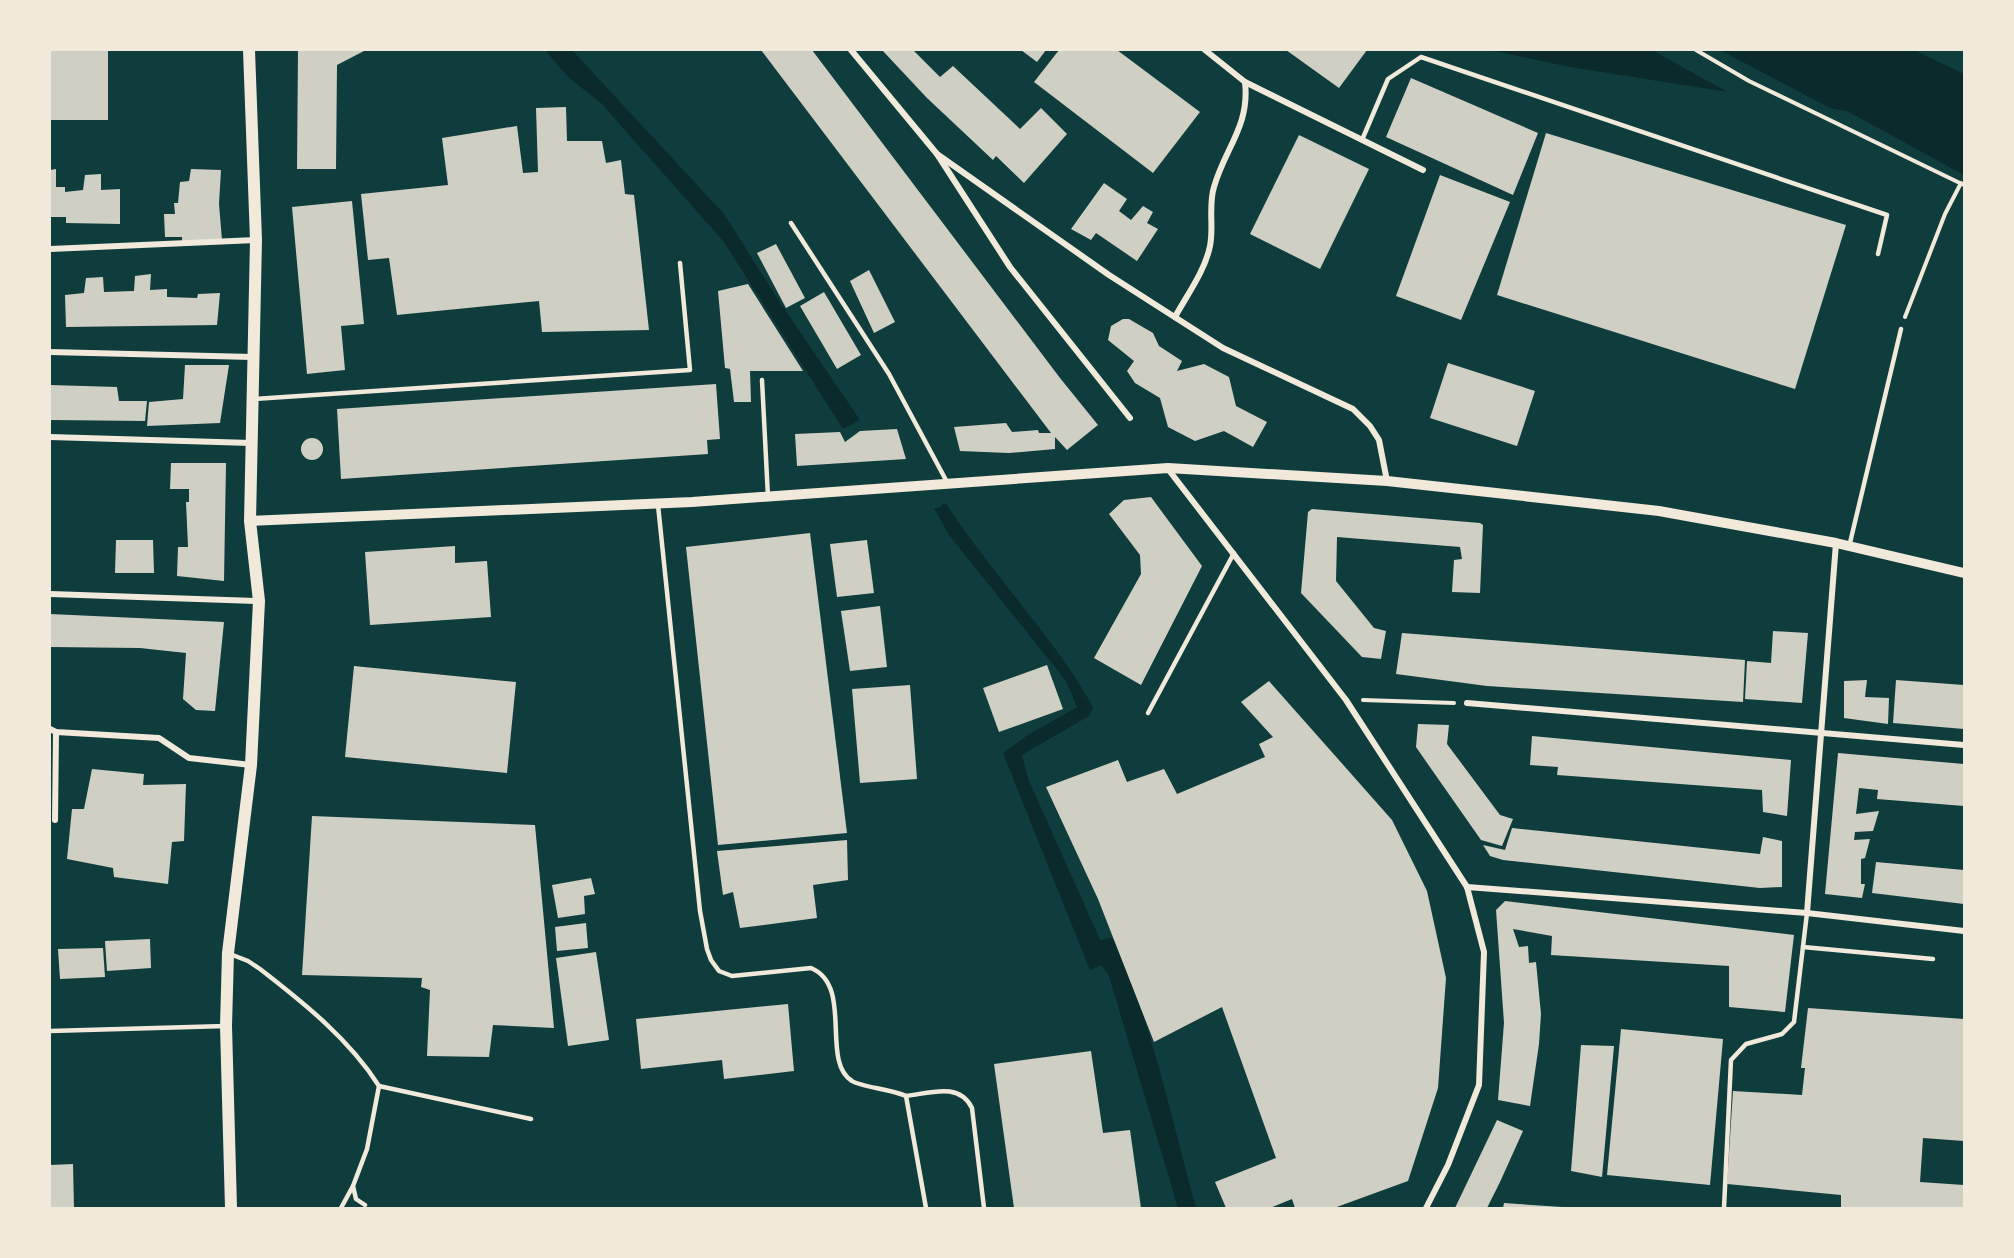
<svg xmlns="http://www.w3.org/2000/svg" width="2014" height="1258" font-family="'Public Sans',sans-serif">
  <rect width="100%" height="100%" fill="#0f3d3e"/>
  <!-- water -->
  <g fill="#0a2a2b">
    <polygon points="545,50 572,50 724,214 779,301 860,420 843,429 724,242 601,103 569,78"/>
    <polygon points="1490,50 1914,50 1964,74 1964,175 1847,111 1570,67"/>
    <path d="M934,508H944C989,577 1048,636 1089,708L1086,713L1017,754L1025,782L1098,945L1110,942C1149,1026 1167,1119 1192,1208H1178L1109,976L1101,965L1090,970L1003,753L1028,735L1077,707L1066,681L949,535Z"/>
  </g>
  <!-- pier -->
  <polygon fill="#0f3d3e" points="1652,50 1720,50 1830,108 1740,99"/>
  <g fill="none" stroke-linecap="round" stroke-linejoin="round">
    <!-- stream -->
    <path stroke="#0a2a2b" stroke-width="8" d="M944,508C989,577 1048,636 1089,708L1086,713L1017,753L1025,782L1098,945L1110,942C1149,1026 1167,1119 1192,1208"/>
  </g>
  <!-- building -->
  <g fill="#cfcfc3">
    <rect x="50" y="50" width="58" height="70"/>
    <polygon points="298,50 364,51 337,65 336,169 297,169"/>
    <polygon points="761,50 812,50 1060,378 1098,425 1067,450 1055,437 1055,449 1009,453 960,451 954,427 1006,423 1012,432 1038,430 1039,433 1051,433"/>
    <polygon points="882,50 913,50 940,77 953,66 1020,129 1041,108 1067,134 1024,183 996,156 993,160 927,98"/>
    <polygon points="1021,50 1046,50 1037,62"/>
    <polygon points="1059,50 1117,50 1200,112 1153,173 1034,82"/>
    <polygon points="1286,50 1367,50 1339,88"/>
    <polygon points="1411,78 1538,133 1513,195 1386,137"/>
    <polygon points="566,107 567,141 602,141 606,163 621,160 625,194 634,195 649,330 542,332 539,301 397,315 389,258 368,260 361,194 448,185 442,138 517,126 523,173 538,172 536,108"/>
    <polygon points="1546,133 1846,225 1795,389 1497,295"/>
    <polygon points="1299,135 1369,169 1320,269 1250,234"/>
    <polygon points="56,169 56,187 65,187 65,192 83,190 85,175 101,174 101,190 120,189 120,224 66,223 66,217 50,217 50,170"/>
    <polygon points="191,169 221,170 219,204 222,240 182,243 182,237 165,237 164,214 175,214 174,203 178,203 180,182 189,181"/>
    <polygon points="1440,175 1510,202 1461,320 1396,296"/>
    <polygon points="1104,183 1127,199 1119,211 1131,220 1143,206 1153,212 1147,223 1158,229 1137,261 1096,233 1091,240 1071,229"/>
    <polygon points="352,201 364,324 341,326 345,370 307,374 292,207"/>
    <polygon points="776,244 805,298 786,308 757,253"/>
    <polygon points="869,270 895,322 874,333 850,281"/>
    <polygon points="151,274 150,290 167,289 167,297 197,298 198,294 220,293 217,325 66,327 65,295 84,293 86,278 103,277 104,292 134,291 135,276"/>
    <polygon points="748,284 803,371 750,371 751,402 734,402 730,369 725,368 718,291"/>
    <polygon points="824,292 861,355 837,369 800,306"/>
    <polygon points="1123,319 1129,319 1153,333 1159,346 1182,361 1177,371 1204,364 1229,377 1236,406 1267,422 1253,447 1224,431 1195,441 1168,427 1160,398 1135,383 1127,371 1134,361 1108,340 1111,326"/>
    <polygon points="1448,363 1535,391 1517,446 1430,418"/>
    <polygon points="185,365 229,365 220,423 147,426 149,402 183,399"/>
    <polygon points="716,384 720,439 707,440 708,454 341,479 337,409"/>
    <polygon points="50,385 117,387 119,401 147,401 145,421 50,420"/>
    <polygon points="897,429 906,459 797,466 795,434 840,432 845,442 860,431"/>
    <circle cx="312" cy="449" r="11"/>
    <polygon points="171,463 226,463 224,581 177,576 178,547 188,547 186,502 189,502 189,489 170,489"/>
    <polygon points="1151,497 1202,566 1141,685 1094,658 1141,574 1140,555 1109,514 1124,500"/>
    <polygon points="1312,509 1480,523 1483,525 1480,593 1452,592 1454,560 1462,559 1460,547 1337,537 1336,581 1374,628 1386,631 1381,659 1362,657 1301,593 1308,512"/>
    <polygon points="810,533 847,833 718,845 686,547"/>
    <polygon points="116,540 153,540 154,573 115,573"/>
    <polygon points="867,540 874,593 837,597 830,544"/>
    <polygon points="455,546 455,563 487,561 491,617 370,625 365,552"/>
    <polygon points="880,606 887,667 850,671 841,611"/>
    <polygon points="50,614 224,622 215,711 196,710 183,699 186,653 140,648 50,647"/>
    <polygon points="1773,631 1808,633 1802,703 1745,699 1747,661 1771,663"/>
    <polygon points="1402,633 1745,660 1743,702 1487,686 1396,674"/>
    <polygon points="1047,665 1063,709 999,732 983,688"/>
    <polygon points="354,666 516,682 507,773 345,757"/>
    <polygon points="1867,680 1865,697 1889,698 1888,724 1844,718 1844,681"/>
    <polygon points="1896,680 1964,685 1964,729 1893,723"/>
    <polygon points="1269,681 1392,820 1427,891 1446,978 1438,1088 1408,1181 1334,1208 1295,1208 1292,1199 1270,1208 1226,1208 1215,1182 1276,1158 1222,1007 1154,1042 1098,899 1046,787 1118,760 1127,782 1164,769 1177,794 1265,757 1259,744 1273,737 1241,702"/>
    <polygon points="910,685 917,779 860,783 852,689"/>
    <polygon points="1418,724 1449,725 1447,744 1500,815 1513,819 1502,846 1481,840 1432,770 1416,747"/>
    <polygon points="1532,736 1791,760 1787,816 1763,812 1762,790 1557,775 1558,767 1530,765"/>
    <polygon points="1838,753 1964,764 1964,806 1877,799 1878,790 1859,788 1856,814 1879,811 1873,831 1855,832 1854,840 1870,839 1865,858 1861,859 1861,884 1865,884 1862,898 1825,894"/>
    <polygon points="92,769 144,774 143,785 186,784 184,841 172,842 168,884 114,877 113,868 67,859 72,809 84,809"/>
    <polygon points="312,816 535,825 554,1028 493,1025 489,1057 427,1056 430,990 421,987 422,978 302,975"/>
    <polygon points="1512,828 1760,854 1763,837 1782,841 1782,887 1760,888 1503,860 1490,856 1483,845 1505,850"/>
    <polygon points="847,840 848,880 813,885 817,918 740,928 733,892 723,895 717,851"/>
    <polygon points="1876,862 1964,870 1964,904 1872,893"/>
    <polygon points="591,878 595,894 584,896 585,914 558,918 552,885"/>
    <polygon points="1505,901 1794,935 1785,1012 1729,1007 1729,966 1551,955 1552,936 1513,929 1519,947 1528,946 1529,963 1536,962 1541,1014 1539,1044 1530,1106 1498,1100 1504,1023 1496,910"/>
    <polygon points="586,923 588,948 557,951 555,927"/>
    <polygon points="150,939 151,968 107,971 105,941"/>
    <polygon points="103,948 105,977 60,979 58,949"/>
    <polygon points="596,952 609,1040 568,1046 556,958"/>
    <polygon points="788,1004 794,1071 724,1079 722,1060 641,1069 636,1019"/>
    <polygon points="1808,1008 1964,1019 1964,1141 1923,1138 1920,1182 1964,1185 1964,1208 1841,1208 1841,1195 1727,1184 1733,1091 1802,1095 1805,1068 1801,1068"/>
    <polygon points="1621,1029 1723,1039 1710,1185 1607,1175"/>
    <polygon points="1581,1045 1614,1046 1602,1177 1571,1171"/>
    <polygon points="1091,1051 1103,1133 1130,1130 1141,1208 1014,1208 994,1064"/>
    <polygon points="1497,1120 1523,1131 1500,1182 1487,1208 1455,1208"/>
    <polygon points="73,1164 74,1208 50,1208 50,1165"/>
    <polygon points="1504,1203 1562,1207 1562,1208 1503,1208"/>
  </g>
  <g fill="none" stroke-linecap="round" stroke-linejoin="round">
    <!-- path -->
    <g stroke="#f1e9da" stroke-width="4">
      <polyline points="1696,50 1749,81 1964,185"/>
      <polyline points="1905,317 1945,214 1961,183"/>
      <polyline points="1363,700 1454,703"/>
    </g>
    <!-- service -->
    <g stroke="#f1e9da" stroke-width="4.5">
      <polyline points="1362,140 1388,79 1421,57 1887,215 1878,254"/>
      <polyline points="791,223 889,374 947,482"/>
      <polyline points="762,380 768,497"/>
      <polyline points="254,399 690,370 680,263"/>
      <path d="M658,505L700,911L707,949L711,960L719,971L732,976L811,968C854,986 820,1061 852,1081C861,1087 891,1089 906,1096L926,1208"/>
      <polyline points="1849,547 1901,329"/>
      <polyline points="1148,713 1234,553"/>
      <polyline points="1803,947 1933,959"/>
      <path d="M230,954L248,961L260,969C304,1003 349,1039 379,1086L367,1149L353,1186L356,1199L365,1205"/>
      <polyline points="50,1031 226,1026"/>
      <polyline points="379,1086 531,1119"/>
      <path d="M906,1096C931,1093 959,1082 972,1108L984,1208"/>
      <polyline points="341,1208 353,1186"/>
      <polyline points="1724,1208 1731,1060 1746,1044 1782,1034 1794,1022 1807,913"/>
    </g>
    <!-- minor -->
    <g stroke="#f1e9da" stroke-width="6">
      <polyline points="851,50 937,154 1010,267 1130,418"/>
      <polyline points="1245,82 1423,170"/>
      <polyline points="937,154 1109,275 1223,348 1353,409 1370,426 1379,440 1387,481"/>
      <polyline points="50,249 256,240"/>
      <path d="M1175,317C1187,295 1205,271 1210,246C1214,227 1208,206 1214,187C1225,148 1250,126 1245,82L1205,50"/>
      <polyline points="50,352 252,357"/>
      <polyline points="50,437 251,443"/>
      <polyline points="1168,469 1346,700 1467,887 1484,952 1479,1085 1448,1165 1426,1208"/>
      <polyline points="50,594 259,601"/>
      <polyline points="1467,703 1964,745"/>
      <polyline points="50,729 56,732 159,738 189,758 251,765"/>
      <polyline points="55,820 56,732"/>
      <polyline points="1467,887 1807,913 1964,931"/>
      <polyline points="1807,913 1836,543"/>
    </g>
    <!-- tertiary -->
    <polyline stroke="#f1e9da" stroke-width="10" points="250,521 692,502 1168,468 1387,481 1659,511 1836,543 1964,573"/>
    <!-- secondary -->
    <polyline stroke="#f1e9da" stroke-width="12" points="231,1208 226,1026 228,953 251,765 259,601 250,521 256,240 249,50"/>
  </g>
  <!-- border -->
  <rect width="2014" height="1258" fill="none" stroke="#f1e9da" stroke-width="102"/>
</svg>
